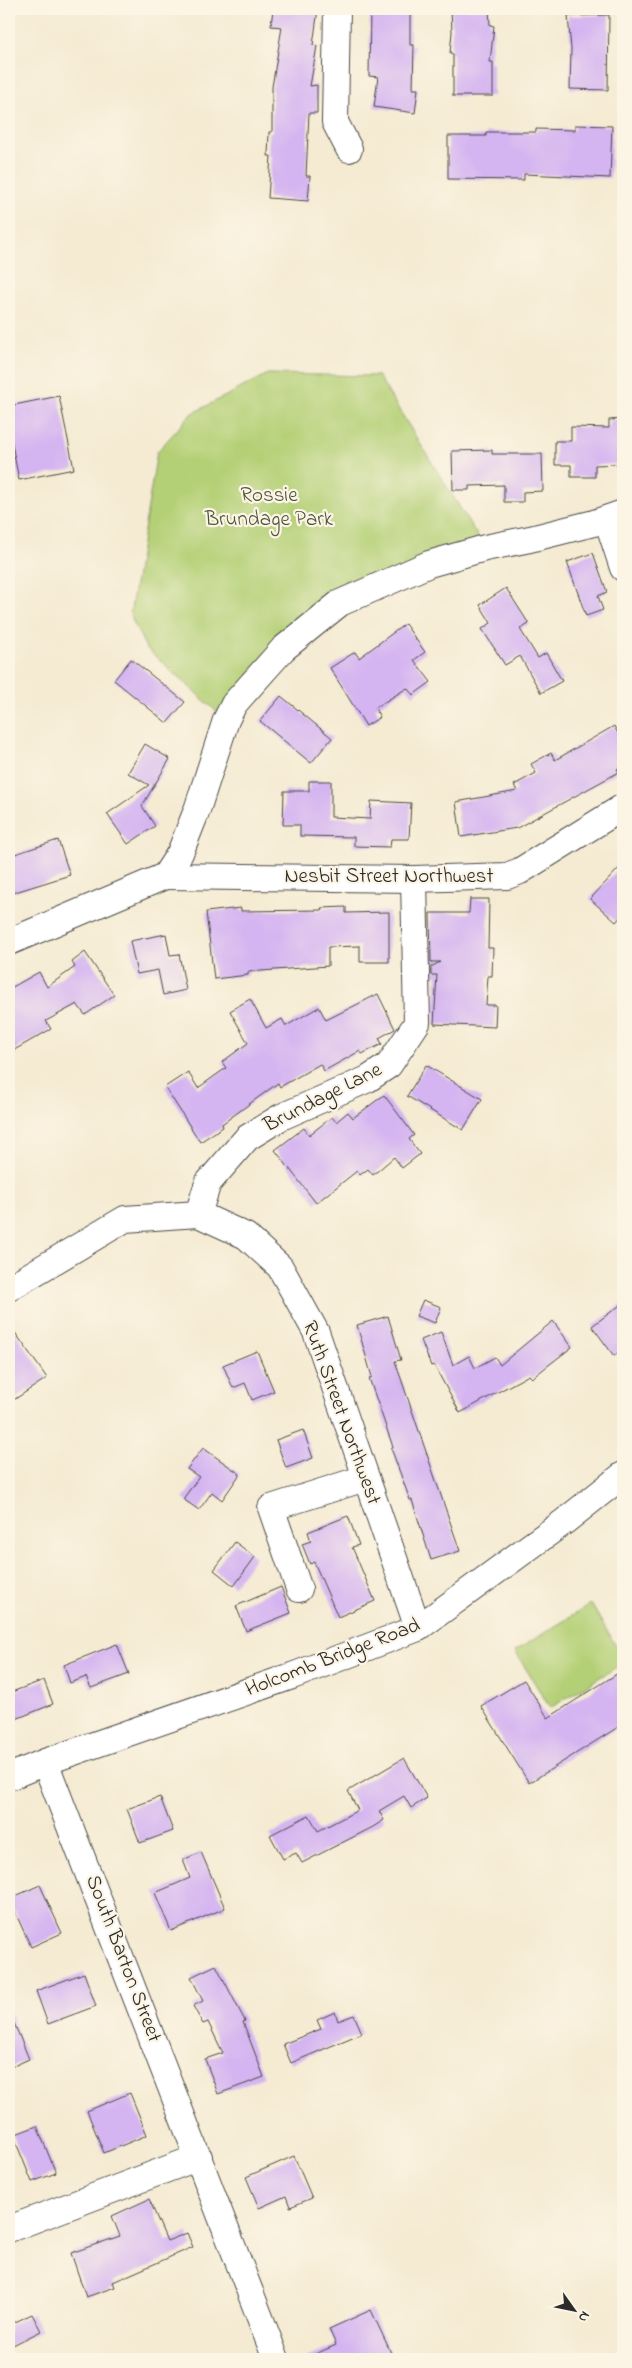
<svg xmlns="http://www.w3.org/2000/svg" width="632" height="2368" font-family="'Indie Flower',sans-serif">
  <rect width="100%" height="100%" fill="#fcf5e5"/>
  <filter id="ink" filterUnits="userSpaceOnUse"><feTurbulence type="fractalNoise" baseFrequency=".02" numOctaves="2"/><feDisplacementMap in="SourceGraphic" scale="10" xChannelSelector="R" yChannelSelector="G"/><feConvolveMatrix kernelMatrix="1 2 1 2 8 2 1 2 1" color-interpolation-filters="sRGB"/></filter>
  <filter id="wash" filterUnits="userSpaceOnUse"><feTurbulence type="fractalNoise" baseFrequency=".0096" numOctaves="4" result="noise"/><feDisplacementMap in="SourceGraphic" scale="20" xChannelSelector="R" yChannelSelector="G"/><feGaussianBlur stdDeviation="1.12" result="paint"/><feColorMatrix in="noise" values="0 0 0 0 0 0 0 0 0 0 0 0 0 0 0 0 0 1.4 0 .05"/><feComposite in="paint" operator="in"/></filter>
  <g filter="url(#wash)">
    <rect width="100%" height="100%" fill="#f5ebd3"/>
    <!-- green -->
    <g fill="#b4d076" stroke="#707e50">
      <polygon points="268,374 378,376 485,548 340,603 226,720 146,648 130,615 157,452 191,414"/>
      <polygon points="591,1604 623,1658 623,1663 550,1708 515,1651"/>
    </g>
    <g id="blocks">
      <!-- building -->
      <g fill="#d4b4f1">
        <polygon points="273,9 318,9 313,45 317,46 310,86 317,85 317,113 309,113 306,176 310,176 308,201 268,198 271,156 268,156 269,132 272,132 272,87 282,27 271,26"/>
        <polygon points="370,9 410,9 410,45 414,45 413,89 418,89 415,113 374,107 378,77 369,76"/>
        <polygon points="451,9 489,9 490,25 494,26 490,62 493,62 493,96 453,96 453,54 450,53 452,32"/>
        <polygon points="609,15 608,90 570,89 571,49 568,16"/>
        <polygon points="575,125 612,126 610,178 524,174 524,180 448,179 448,136 486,136 486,132 536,132 536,129 575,130"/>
        <polygon points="59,396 74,469 19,480 9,429 9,406"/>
        <polygon points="623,419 623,464 595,465 595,477 571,477 571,465 555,465 555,441 571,441 571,427 609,428 609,420"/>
        <polygon points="492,450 492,454 542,454 543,491 523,492 523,502 504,502 504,485 469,486 469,490 453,490 452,451"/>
        <polygon points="593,553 607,592 598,596 603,610 586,616 567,562"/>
        <polygon points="506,588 529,624 520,629 538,658 546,653 562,681 541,693 520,656 505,665 482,629 491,623 480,605"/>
        <polygon points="405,624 425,652 414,660 431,682 413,695 407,688 375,708 380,717 366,726 330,668 355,652 359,658"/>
        <polygon points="131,659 185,702 167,723 114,680"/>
        <polygon points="281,696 332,738 311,763 260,721"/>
        <polygon points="614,726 623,743 623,765 617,769 619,772 517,828 461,837 456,802 517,791 514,785 536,773 531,764 551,753 555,760"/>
        <polygon points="145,744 170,759 142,806 155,826 128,844 107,814 149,785 128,773"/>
        <polygon points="309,781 331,781 331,817 370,819 371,801 411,803 409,839 391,839 390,847 354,846 354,837 300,836 300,825 283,825 284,791 309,791"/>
        <polygon points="58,840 70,875 9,894 9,856"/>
        <polygon points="623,864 623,914 616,922 590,899"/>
        <polygon points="470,899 489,899 488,948 493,948 492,976 488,976 486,1005 496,1005 495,1027 434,1024 437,975 431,975 431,967 440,962 431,962 430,913 469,913"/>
        <polygon points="346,907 346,913 389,912 389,962 360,962 360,946 328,947 328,966 248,972 248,975 214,979 206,912 241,908 241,911 322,910 321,908"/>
        <polygon points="166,934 170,955 179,954 186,990 163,995 158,970 137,974 130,941"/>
        <polygon points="85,952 114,995 85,1015 77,1004 46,1021 51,1029 9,1053 9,989 39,972 47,987 75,967 72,962"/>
        <polygon points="378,994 395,1029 379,1038 382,1044 362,1054 360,1051 324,1071 320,1064 280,1087 278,1083 222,1124 223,1127 200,1142 165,1087 188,1072 198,1088 226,1068 222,1062 248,1043 230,1011 250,999 266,1028 282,1019 286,1026 319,1007 326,1020"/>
        <polygon points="426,1065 482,1099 463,1130 407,1096"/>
        <polygon points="384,1095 414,1135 409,1139 420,1154 402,1168 394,1157 373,1175 368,1169 360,1175 357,1171 316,1203 275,1150 304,1128 309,1135 332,1117 336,1122 348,1112 353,1118"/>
        <polygon points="423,1300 441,1307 435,1323 416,1316"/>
        <polygon points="623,1303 623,1349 614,1356 592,1326"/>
        <polygon points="388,1316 401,1360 395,1361 460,1551 431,1560 412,1500 410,1500 391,1448 393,1447 369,1378 372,1377 357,1325"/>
        <polygon points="553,1321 572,1347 532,1378 529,1375 460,1413 434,1365 431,1366 421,1340 441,1332 453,1365 469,1356 475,1368 495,1357 500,1365"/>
        <polygon points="9,1324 47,1378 9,1403"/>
        <polygon points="257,1351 274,1391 252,1400 245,1383 233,1388 223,1365"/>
        <polygon points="303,1430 313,1458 286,1468 276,1440"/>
        <polygon points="203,1448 240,1474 222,1500 212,1492 199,1510 183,1499 199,1477 187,1469"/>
        <polygon points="348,1516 359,1545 352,1547 375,1601 338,1617 314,1562 310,1564 302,1544 311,1541 308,1532"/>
        <polygon points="235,1542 255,1557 234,1586 214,1570"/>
        <polygon points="281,1587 291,1613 246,1631 236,1606"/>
        <polygon points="117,1644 129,1674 91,1688 86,1677 70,1683 64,1665"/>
        <polygon points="623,1670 623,1724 529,1783 481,1706 524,1680 548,1718"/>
        <polygon points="44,1680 53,1704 16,1719 9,1693"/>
        <polygon points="404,1758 427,1798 411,1808 404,1796 379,1811 384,1820 373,1827 302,1863 296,1853 283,1859 270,1835 309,1815 318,1831 358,1810 348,1791"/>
        <polygon points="160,1797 173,1831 140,1843 127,1809"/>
        <polygon points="201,1852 225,1908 171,1931 155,1893 190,1878 183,1860"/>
        <polygon points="40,1885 62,1933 31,1947 9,1899"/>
        <polygon points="216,1965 245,2021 243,2022 264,2077 218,2094 205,2059 223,2053 208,2022 203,2024 193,2006 203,2001 191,1977"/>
        <polygon points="84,1973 96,2006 48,2024 36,1991"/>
        <polygon points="9,2011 29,2059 9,2068"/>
        <polygon points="335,2012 338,2021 354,2015 362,2033 291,2063 283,2044 321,2029 317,2020"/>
        <polygon points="130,2093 147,2135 104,2153 87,2111"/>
        <polygon points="37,2126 56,2173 32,2182 13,2135"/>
        <polygon points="294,2156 312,2198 290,2207 286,2196 259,2208 246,2177"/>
        <polygon points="149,2199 167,2241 187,2233 193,2247 113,2282 115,2287 86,2297 71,2253 120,2236 112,2216"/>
        <polygon points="371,2310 392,2355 382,2359 304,2359 336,2345 329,2329"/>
        <polygon points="32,2314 41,2331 9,2347 9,2325"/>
      </g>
    </g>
  </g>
  <g filter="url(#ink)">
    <use href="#blocks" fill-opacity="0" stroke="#494844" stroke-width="1"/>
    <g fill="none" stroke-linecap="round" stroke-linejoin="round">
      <!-- minor casing -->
      <g stroke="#494844" stroke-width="28">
        <g id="minor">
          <polyline points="337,9 335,122 349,149"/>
          <polyline points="607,519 623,568"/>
          <polyline points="165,876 414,879 507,876 520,871 623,807"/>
          <polyline points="9,942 165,876 180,853 197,810 226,720 234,704 283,649 340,603 429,564 485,548 530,539 594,523 623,513"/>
          <polyline points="198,1214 208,1183 247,1138 281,1117 368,1079 389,1065 417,1023 414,879"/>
          <polyline points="9,1288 125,1219 198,1214 246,1236 280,1267 316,1332 418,1628"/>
          <polyline points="299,1589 271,1508 365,1478"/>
          <polyline points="45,1762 276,2359"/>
          <polyline points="9,1777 45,1762 292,1676 418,1628 565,1521 623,1475"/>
          <polyline points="9,2229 199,2157"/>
        </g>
      </g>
      <!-- minor -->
      <use href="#minor" stroke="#fff" stroke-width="26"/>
    </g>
  </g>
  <g text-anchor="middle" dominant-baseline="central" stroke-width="4.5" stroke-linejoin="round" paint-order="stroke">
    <!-- park labels -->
    <g font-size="21" fill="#4d543e" stroke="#fcf5e5">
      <text x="269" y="496">Rossie<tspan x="269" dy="24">Brundage Park</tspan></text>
    </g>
    <!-- street labels -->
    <g font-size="21" fill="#2b2b2b" stroke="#fcf5e5">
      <text x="389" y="877">Nesbit Street Northwest</text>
      <text transform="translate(323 1098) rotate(-27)">Brundage Lane</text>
      <text transform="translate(341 1413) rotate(70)">Ruth Street Northwest</text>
      <text transform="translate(333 1658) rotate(-21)">Holcomb Bridge Road</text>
      <text transform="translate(123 1959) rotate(69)">South Barton Street</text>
    </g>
  </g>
  <!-- margin -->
  <rect width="632" height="2368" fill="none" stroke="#fcf5e5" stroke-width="30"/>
  <!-- north arrow -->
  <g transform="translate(574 2310) rotate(123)" stroke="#fcf5e5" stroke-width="4" paint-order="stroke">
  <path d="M0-4L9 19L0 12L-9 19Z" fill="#2b2b2b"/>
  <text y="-8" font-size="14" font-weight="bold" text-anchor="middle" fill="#2b2b2b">N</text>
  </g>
</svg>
